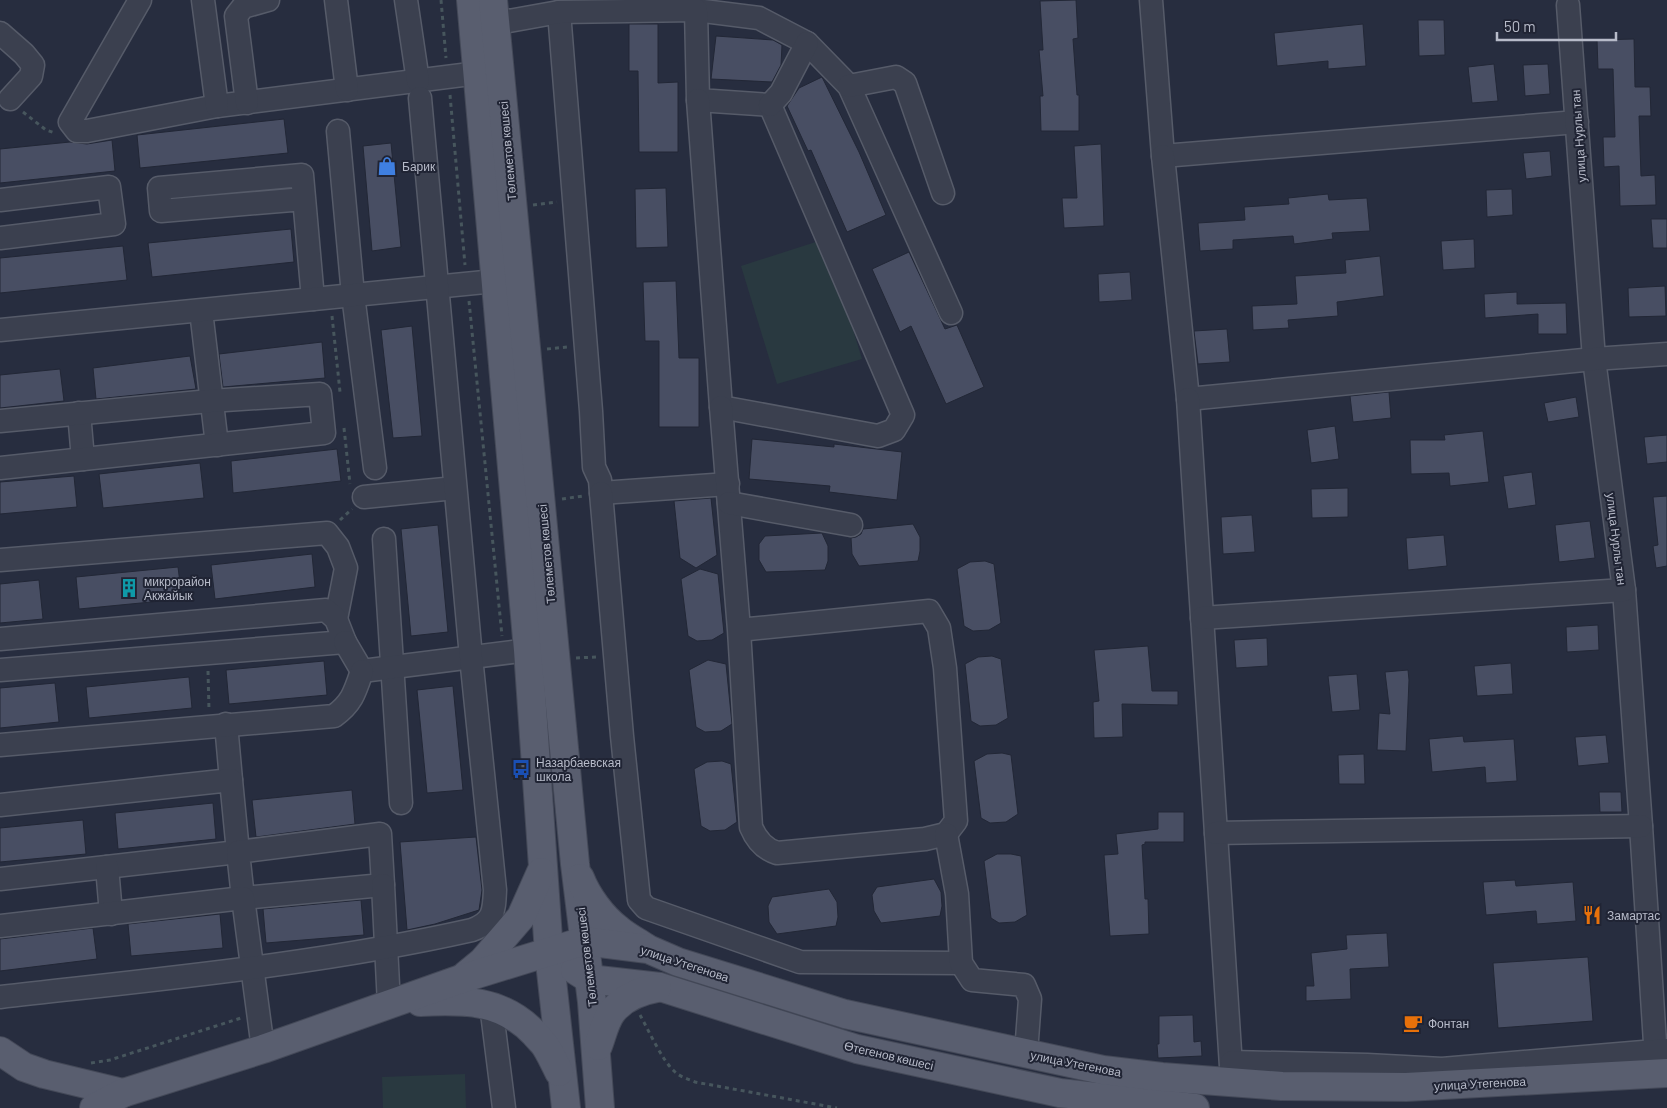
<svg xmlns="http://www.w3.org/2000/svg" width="1667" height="1108" font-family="Barlow,sans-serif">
  <rect width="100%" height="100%" fill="#272d3f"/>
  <!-- green -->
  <g fill="#293940">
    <polygon points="825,239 862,359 777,384 741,266"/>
    <polygon points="465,1074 466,1108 383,1108 382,1077"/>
  </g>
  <!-- building -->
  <g fill="#484e63" stroke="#222736">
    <polygon points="1076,0 1078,38 1073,39 1077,95 1079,95 1079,131 1041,131 1040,96 1043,96 1039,50 1043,50 1040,1"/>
    <polygon points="1418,20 1444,20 1445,55 1419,56"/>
    <polygon points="629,24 658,24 658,83 678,82 678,152 639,152 638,71 629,71"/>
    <polygon points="1363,24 1366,66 1328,69 1328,61 1277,66 1274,33"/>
    <polygon points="716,36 773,40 782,45 781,65 772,82 711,79"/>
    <polygon points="1634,39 1635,87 1650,87 1651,116 1639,116 1641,176 1655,175 1656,205 1620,206 1619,166 1604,167 1603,137 1615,137 1613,69 1598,69 1597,40"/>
    <polygon points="1494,64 1498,101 1472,103 1468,67"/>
    <polygon points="1548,64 1550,94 1525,96 1523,65"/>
    <polygon points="822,77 859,152 886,215 847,232 811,150 808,151 787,106 799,88"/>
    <polygon points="284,119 288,153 140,168 137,135"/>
    <polygon points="112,140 115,171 0,183 0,149 70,142 87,144"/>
    <polygon points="391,143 401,247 372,251 363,146"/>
    <polygon points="1101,144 1104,226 1064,228 1062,198 1077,198 1074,146"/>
    <polygon points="1550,151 1552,176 1526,179 1523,153"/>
    <polygon points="666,188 668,247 636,248 635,189"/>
    <polygon points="1512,189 1513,215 1487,217 1486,190"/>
    <polygon points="1328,194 1329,200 1367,198 1370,231 1332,233 1333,239 1294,244 1293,236 1233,240 1233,249 1200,251 1198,223 1245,220 1244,207 1289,204 1288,198"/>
    <polygon points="1651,219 1667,219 1667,248 1653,248"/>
    <polygon points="291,229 294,262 152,277 148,243"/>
    <polygon points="1474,239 1475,268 1443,270 1441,241"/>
    <polygon points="123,246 127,280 0,293 0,258"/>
    <polygon points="909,252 945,329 957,325 984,387 946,404 911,326 900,332 872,269"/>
    <polygon points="1380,256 1384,296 1337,302 1338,316 1288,320 1289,328 1253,330 1252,306 1297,304 1295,276 1346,273 1345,260"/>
    <polygon points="1130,272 1132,300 1099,302 1098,274"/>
    <polygon points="676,281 679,358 699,358 699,427 659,427 659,341 645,341 643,282"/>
    <polygon points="1665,286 1666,316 1629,317 1628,288"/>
    <polygon points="1517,292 1517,304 1566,303 1567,334 1538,334 1538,314 1485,318 1484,294"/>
    <polygon points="412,326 422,436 393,438 381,330"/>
    <polygon points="1227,329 1230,362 1198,364 1194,331"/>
    <polygon points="322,342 325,378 223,387 219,354"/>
    <polygon points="190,356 196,389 96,399 93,368"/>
    <polygon points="60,369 64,401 0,408 0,375"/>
    <polygon points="1389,392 1391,418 1353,422 1350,396"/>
    <polygon points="1576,397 1579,417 1548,422 1544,403"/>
    <polygon points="1335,426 1339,459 1311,463 1307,430"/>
    <polygon points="1483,431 1489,482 1450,486 1449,473 1411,474 1410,440 1445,440 1444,435"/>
    <polygon points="1667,435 1667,462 1647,464 1644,437"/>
    <polygon points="752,439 834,447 834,444 902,452 897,500 829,492 830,486 749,479"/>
    <polygon points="337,449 341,481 233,493 231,461"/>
    <polygon points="200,463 204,498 103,508 99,474"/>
    <polygon points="1532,472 1536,505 1508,509 1503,476"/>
    <polygon points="74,476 77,507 0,514 0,482"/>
    <polygon points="1348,488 1348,517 1312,518 1311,489"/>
    <polygon points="1667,496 1667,566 1656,568 1653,546 1658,545 1653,497"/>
    <polygon points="711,498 717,555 696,568 680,558 674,501"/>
    <polygon points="1252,515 1255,552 1223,554 1221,517"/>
    <polygon points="1590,521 1595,558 1559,562 1555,525"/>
    <polygon points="913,524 920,537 920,551 918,561 859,566 852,554 851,538 856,537 861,534 863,529"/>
    <polygon points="438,525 448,632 411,636 401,529"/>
    <polygon points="822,533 828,546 828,561 825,570 766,572 759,560 759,544 765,536"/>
    <polygon points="1444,535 1447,566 1408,570 1406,538"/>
    <polygon points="312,554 315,587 215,599 211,565"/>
    <polygon points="985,561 994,564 1001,623 989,630 973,631 964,626 957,569 970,562"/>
    <polygon points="178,567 182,599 79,609 76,577"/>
    <polygon points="700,569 718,574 724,633 712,640 697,641 688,636 681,579"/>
    <polygon points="39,580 43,619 0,623 0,584"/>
    <polygon points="1598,625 1599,650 1567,652 1566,627"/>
    <polygon points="1267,638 1268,666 1236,668 1234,640"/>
    <polygon points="1148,646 1152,691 1178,691 1178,705 1122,704 1123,737 1094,738 1093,702 1099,701 1094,650"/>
    <polygon points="992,656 1001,659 1008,718 996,725 980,726 971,721 965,664 978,657"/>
    <polygon points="708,660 726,664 732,724 721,731 705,732 696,727 689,670"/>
    <polygon points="324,661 327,695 229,704 226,670"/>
    <polygon points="1511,663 1513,694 1477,696 1474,666"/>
    <polygon points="1408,670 1409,680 1406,751 1377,750 1379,713 1390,714 1385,672"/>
    <polygon points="1357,674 1360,710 1332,712 1328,676"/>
    <polygon points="189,677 192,708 89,718 86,687"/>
    <polygon points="55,683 59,722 0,728 0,688"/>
    <polygon points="453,686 463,790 427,793 417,690"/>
    <polygon points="1606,735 1609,763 1578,766 1575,737"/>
    <polygon points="1463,736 1464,742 1514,739 1517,781 1486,783 1485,767 1432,772 1429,739"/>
    <polygon points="1002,753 1011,755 1018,814 1006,822 990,823 981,818 974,761 987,754"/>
    <polygon points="1364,754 1365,784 1339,784 1338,755"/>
    <polygon points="722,761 731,764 737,822 725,830 710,831 701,826 694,769 707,762"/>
    <polygon points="352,790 355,824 256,837 252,800"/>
    <polygon points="1599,792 1621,792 1622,812 1600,812"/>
    <polygon points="213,803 216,839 118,849 115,813"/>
    <polygon points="1158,812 1184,812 1184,842 1145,842 1145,844 1142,845 1145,899 1148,899 1149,934 1110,936 1104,855 1118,854 1116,834 1158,829"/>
    <polygon points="83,820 86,854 0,862 0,828"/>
    <polygon points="476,837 482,890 479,910 435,924 407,930 400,842"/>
    <polygon points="997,854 1011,854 1021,856 1027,915 1015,922 999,923 991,918 984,861"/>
    <polygon points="934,879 941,892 942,906 940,916 881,923 874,911 872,895 877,887"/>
    <polygon points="1515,880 1516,886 1573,882 1576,921 1537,924 1536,911 1486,915 1483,882"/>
    <polygon points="829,889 837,902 838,917 836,926 777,934 769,922 768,906 772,897"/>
    <polygon points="361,900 364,935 266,943 263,909"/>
    <polygon points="220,914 223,948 131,956 128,924"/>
    <polygon points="93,928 97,959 0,971 0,939"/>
    <polygon points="1387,933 1389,967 1350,969 1351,999 1306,1001 1306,986 1314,986 1311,953 1347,949 1346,935"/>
    <polygon points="1588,957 1593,1021 1498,1028 1493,963"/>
    <polygon points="1193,1015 1194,1042 1201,1041 1202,1056 1158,1058 1157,1044 1159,1044 1159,1016"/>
  </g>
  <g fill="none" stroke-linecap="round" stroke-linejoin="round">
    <!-- minor casing -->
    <g stroke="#565b69" stroke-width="25">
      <g id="minor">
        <polyline points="140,0 70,122 77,131 87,131 217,106 478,73"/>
        <polyline points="203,0 217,106"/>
        <polyline points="336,0 347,90"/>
        <polyline points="406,0 418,81"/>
        <polyline points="1151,0 1163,156 1577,122"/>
        <polyline points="1568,5 1594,359 1624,590 1641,826 1657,1074"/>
        <polyline points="696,10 759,18 807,43 849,86 951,313"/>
        <polyline points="559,12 591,411 594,467 600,480 601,493 728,484"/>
        <polyline points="495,18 509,21 559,12 696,10 698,100 770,105"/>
        <polyline points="0,33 24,54 33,65 31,76 10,99"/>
        <polyline points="849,86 896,77 905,83 943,193"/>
        <polyline points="698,100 721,407 878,436 894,430 903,415 770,105"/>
        <polyline points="247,103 236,16 243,7 268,0"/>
        <polyline points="770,105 781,93 807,43"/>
        <polyline points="338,131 353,295 375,468"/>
        <polyline points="1163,156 1188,399 1594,359 1667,354"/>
        <polyline points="304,199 161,211 159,188 302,175 313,299"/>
        <polyline points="0,200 109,187 114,224 0,238"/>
        <polyline points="201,311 217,445"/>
        <polyline points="0,330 495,281"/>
        <polyline points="1188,399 1232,1082"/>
        <path d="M721,407L739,630L751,827C756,839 764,849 777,853L925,839L946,834L956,821L945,668L939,628L929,611L739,630"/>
        <polyline points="79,413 83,459"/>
        <polyline points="0,421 210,401 320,394 324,433 0,468"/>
        <polyline points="601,493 622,736 639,900 646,908 800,962 961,963"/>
        <polyline points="364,497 455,488"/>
        <polyline points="729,503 851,525"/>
        <polyline points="384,539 401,803"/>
        <polyline points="0,560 327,533 338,547 346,568 336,619"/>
        <polyline points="1202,618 1624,590"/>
        <polyline points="0,639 326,610 336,619 345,642 0,670"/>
        <polyline points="345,642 362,671 528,650"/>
        <polyline points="226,724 231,780"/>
        <path d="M0,745L334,716C352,703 355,692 362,671"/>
        <polyline points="0,805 231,780 238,852 0,879"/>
        <polyline points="1216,833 1641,826"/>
        <polygon points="380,834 383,885 243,898 238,852"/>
        <polyline points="946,834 957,894 961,963 972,980 1024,985 1030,999 1026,1053"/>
        <polyline points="107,867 111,914"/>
        <polyline points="383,885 389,1005"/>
        <polyline points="0,926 243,898 263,1049"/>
        <path d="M0,997C158,979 316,965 472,930C494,922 494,911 495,890L471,657L420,98"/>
        <polyline points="491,1005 504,1108"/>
        <polyline points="1232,1062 1367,1065 1442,1069 1667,1050"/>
      </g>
    </g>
    <!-- major casing -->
    <g stroke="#444958" stroke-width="30">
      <g id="major">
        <polyline points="471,0 528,650 549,953 566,1108"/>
        <polyline points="493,0 575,864 592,1002 600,1108"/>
        <path d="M580,878C587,896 602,917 618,929C626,936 636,941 645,947"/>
        <polyline points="575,970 589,979 660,987 857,1049 1060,1093 1195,1108"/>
        <polyline points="466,975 483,961 521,917 541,872"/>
        <path d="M420,1002C464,1000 501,999 534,1033C538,1038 543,1042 546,1047C551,1055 555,1064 559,1072"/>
        <path d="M598,1046C602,1036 605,1021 612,1012C623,998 640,991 657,988"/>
        <polyline points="0,1051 24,1067 44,1074 123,1093"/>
        <polyline points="94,1108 123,1093 263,1049 461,979 584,941 648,949 678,962 845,1014 1103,1070 1162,1077 1282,1086 1406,1087 1667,1073"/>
      </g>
    </g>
    <!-- path -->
    <g stroke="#47565d" stroke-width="3" stroke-dasharray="4 4" stroke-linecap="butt">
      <polyline points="441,0 446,58"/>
      <polyline points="450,95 465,265"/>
      <polyline points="23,112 46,130 55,133"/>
      <polyline points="533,205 557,202"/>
      <polyline points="469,301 502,636"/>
      <polyline points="332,316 340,392"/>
      <polyline points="547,349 568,347"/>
      <polyline points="344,428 350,484"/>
      <polyline points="562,499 583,496"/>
      <polyline points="340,520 352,509"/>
      <polyline points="576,658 597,657"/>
      <polyline points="208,671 209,710"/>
      <path d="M640,1015C649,1031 662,1060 674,1071C680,1077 688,1079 695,1082L837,1108"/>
      <polyline points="91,1063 110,1060 241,1018"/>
    </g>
    <!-- minor -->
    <use href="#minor" stroke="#3b404f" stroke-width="22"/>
    <!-- major -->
    <use href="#major" stroke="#595e6f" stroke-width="28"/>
  </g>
  <!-- icons -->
  <defs>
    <g id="shop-bare" transform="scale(1.5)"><path d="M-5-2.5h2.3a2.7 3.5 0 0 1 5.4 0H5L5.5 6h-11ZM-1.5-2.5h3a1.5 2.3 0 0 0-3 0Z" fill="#3f7fe0" stroke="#202434" stroke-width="2.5" paint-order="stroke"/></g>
    <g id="building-bare" transform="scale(1.5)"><path d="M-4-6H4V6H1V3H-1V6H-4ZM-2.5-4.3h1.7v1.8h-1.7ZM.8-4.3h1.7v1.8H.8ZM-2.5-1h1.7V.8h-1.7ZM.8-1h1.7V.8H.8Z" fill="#0f9aa8" stroke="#202434" stroke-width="2.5" paint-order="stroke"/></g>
    <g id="bus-bare" transform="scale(1.5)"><path d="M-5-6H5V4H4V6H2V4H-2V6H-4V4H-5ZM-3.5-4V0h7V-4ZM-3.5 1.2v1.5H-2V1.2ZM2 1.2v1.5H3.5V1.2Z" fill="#1a4fb4" stroke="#202434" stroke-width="2.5" paint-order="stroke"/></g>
    <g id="restaurant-bare" transform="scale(1.5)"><path d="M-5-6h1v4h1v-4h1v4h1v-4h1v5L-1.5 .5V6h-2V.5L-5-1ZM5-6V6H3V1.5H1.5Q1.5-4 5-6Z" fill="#e8710a" stroke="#202434" stroke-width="2.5" paint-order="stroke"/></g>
    <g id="cafe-bare" transform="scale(1.5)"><path d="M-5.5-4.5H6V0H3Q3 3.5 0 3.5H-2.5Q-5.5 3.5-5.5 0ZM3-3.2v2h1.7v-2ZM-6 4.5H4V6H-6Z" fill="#e8710a" stroke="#202434" stroke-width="2.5" paint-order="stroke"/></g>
  </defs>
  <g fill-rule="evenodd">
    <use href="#shop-bare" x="387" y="166"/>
    <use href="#building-bare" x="129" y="588"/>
    <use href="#bus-bare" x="521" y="769"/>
    <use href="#restaurant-bare" x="1592" y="915"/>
    <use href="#cafe-bare" x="1413" y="1023"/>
  </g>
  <g text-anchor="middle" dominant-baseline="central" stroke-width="4" stroke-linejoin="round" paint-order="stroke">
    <!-- street labels -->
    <g font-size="12" fill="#b7bbc9" stroke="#202434">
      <text transform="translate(1578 136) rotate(-94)">улица Нурлы тан</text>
      <text transform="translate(507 151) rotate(-95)">Төлеметов көшесі</text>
      <text transform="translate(1617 539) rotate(83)">улица Нурлы тан</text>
      <text transform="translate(546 554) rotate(-95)">Төлеметов көшесі</text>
      <text transform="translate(586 957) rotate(-97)">Төлеметов көшесі</text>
      <text transform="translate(685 963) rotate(18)">улица Утегенова</text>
      <text transform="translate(889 1055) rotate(13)">Өтегенов көшесі</text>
      <text transform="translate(1076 1063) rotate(11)">улица Утегенова</text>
      <text transform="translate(1480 1083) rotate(-3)">улица Утегенова</text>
    </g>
    <!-- poi labels -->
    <g font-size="12" fill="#b7bbc9" stroke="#202434" text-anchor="start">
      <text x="402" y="166">Барик</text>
      <text x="144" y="581">микрорайон<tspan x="144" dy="14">Акжайык</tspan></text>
      <text x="536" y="762">Назарбаевская<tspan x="536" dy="14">школа</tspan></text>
      <text x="1607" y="915">Замартас</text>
      <text x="1428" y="1023">Фонтан</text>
    </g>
  </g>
  <!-- scale -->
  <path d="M1497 32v8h119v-8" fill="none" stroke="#b7bbc9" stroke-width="2.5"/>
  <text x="1504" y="32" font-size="15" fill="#b7bbc9" stroke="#202434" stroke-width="4" paint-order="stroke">50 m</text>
</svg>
